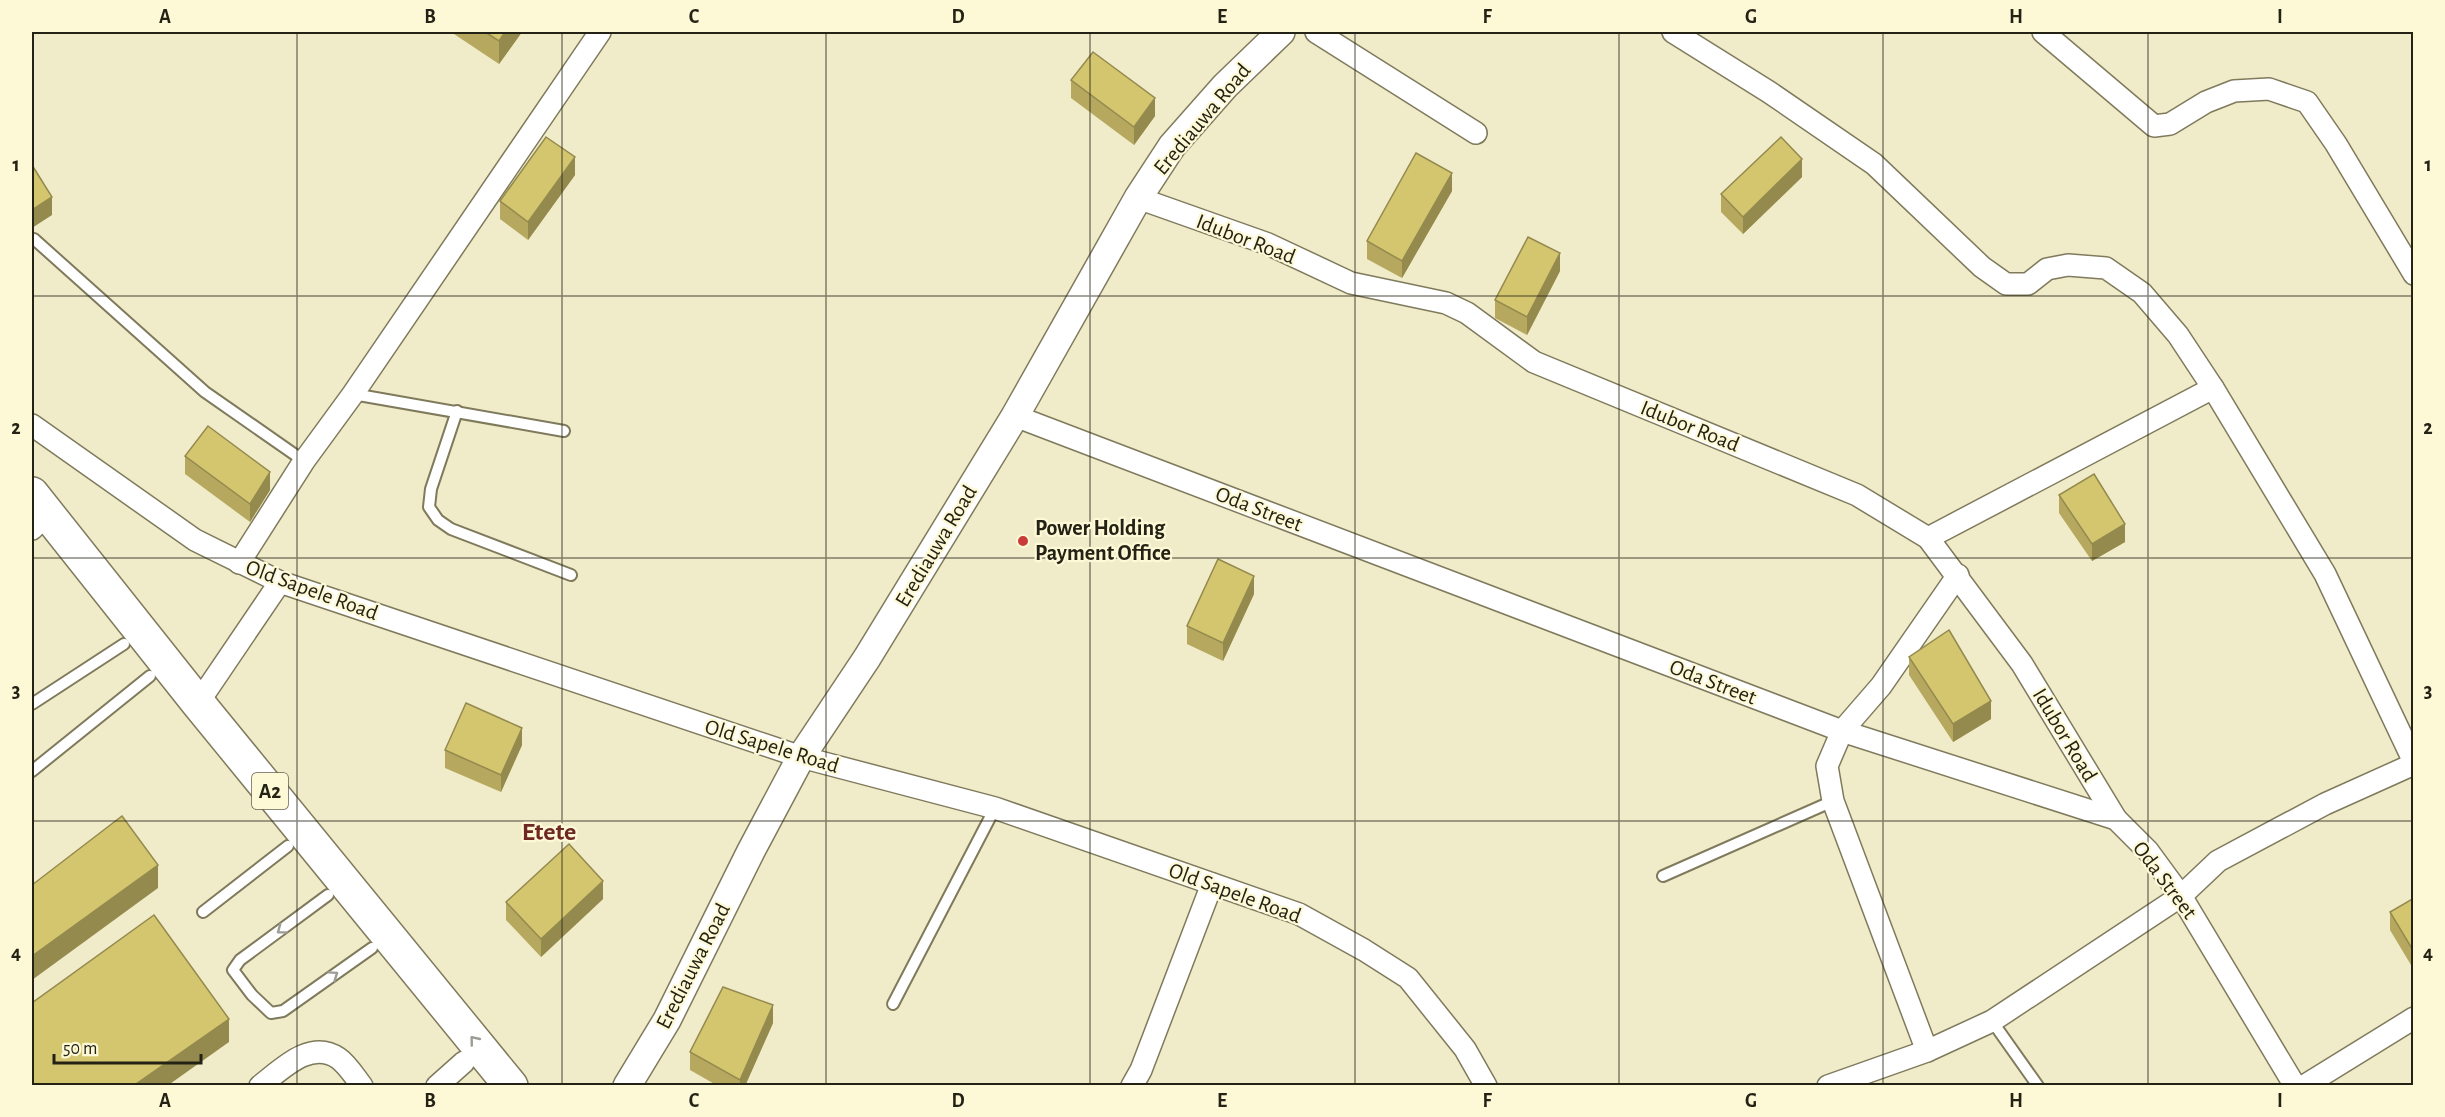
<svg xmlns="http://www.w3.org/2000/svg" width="2445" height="1117" font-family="'Alegreya Sans',sans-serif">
  <rect width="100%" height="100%" fill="#f0ebc9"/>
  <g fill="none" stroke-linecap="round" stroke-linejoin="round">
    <!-- service casing -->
    <g stroke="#7f7a5c" stroke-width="14">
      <g id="service">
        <polyline points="34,239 205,392 304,461"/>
        <polyline points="353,394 564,431"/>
        <polyline points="457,411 431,489 429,507 438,520 451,529 571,575"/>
        <polyline points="32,704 124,644"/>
        <polyline points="32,771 150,676"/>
        <polyline points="1663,876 1833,801"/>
        <polyline points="328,895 240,960 233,970 252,995 271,1013 283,1011 372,948"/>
        <polyline points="203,912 288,846"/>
        <polyline points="893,1004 995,808"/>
        <polyline points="1992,1021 2038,1086"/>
      </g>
    </g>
    <!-- minor casing -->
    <g stroke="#7f7a5c" stroke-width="24">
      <g id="minor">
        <polyline points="1316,32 1476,133"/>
        <polyline points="1673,32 1769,92 1874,164 1982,267 2006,284 2028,284 2047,269 2068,265 2106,268 2142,293 2178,335 2213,388 2325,574 2414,762"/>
        <polyline points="2043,32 2154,126 2170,124 2206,102 2234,91 2269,89 2307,102 2336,144 2414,274"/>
        <polyline points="1138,198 1268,244 1351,283 1446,303 1467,313 1534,362 1857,495 1928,538 2022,664 2116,819"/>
        <polyline points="1015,416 1842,731 2116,819 2148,851 2181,896 2295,1086"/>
        <polyline points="32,425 195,540 280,582 801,757 995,808 1299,914 1364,950 1408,978 1465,1049 1486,1086"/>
        <polyline points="32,529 35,526"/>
        <polyline points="1928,538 2213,388"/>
        <polyline points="239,563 304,461 353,394 600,32"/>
        <polyline points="198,703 280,582"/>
        <polyline points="1927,1051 1833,801 1827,766 1842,731 1881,686 1958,575"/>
        <path d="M260,1086C281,1070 310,1039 338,1058C347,1064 355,1077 362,1086"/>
        <polyline points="437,1086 464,1062"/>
        <polyline points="1132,1086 1141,1070 1212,884"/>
        <polyline points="1828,1086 1927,1051 1992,1021 2181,896 2218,861 2325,804 2414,764"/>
        <polyline points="2304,1086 2414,1018"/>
      </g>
    </g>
    <!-- tertiary casing -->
    <g stroke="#7f7a5c" stroke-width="30">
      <polyline id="tertiary" points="627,1086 667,1020 751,851 801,757 867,658 1015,416 1138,198 1172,146 1225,86 1281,32"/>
    </g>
    <!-- trunk casing -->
    <g stroke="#7f7a5c" stroke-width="36">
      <polyline id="trunk" points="32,494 198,703 511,1086"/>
    </g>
    <!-- service -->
    <use href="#service" stroke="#fff" stroke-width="10"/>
    <!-- minor -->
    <use href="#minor" stroke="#fff" stroke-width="21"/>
    <!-- tertiary -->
    <use href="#tertiary" stroke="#fff" stroke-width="27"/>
    <!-- trunk -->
    <use href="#trunk" stroke="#fff" stroke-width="33"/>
  </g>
  <!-- wall -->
  <g fill="#b6a95f">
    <polygon points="451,32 522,32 499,64"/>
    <polygon points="1071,80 1155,116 1134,145 1071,98"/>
    <polygon points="575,175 528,240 500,219 500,201"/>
    <polygon points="1802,177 1743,234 1721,212 1721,194"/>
    <polygon points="1452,191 1402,278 1367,259 1367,241"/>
    <polygon points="1560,271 1527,335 1495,318 1495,300"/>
    <polygon points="185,456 270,490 250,522 185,474"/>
    <polygon points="2059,495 2125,542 2092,561 2059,513"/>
    <polygon points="1254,594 1223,661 1187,644 1187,626"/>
    <polygon points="1909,657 1991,719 1953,742 1909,675"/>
    <polygon points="522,745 501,792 445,768 445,750"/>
    <polygon points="2414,898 2414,970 2390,930 2390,912"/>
    <polygon points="603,899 541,957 506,920 506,902"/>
    <polygon points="773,1023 745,1086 718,1086 690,1070 690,1052"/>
  </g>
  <!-- shaded-wall -->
  <g fill="#948a4e">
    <polygon points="505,32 522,32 499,64 499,41"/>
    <polygon points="1155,98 1155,116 1134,145 1134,127"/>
    <polygon points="575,157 575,175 528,240 528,222"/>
    <polygon points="1802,159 1802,177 1743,234 1743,217"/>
    <polygon points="1452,173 1452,191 1402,278 1402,261"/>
    <polygon points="52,197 52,215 32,228 32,210"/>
    <polygon points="1560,253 1560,271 1527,335 1527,317"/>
    <polygon points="270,472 270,490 250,522 250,504"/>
    <polygon points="2125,524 2125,542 2092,561 2092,544"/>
    <polygon points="1254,576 1254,594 1223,661 1223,643"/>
    <polygon points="1991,701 1991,719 1953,742 1953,724"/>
    <polygon points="522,728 522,745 501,792 501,775"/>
    <polygon points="158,865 158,888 32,980 32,956"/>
    <polygon points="603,881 603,899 541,957 541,939"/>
    <polygon points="773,1005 773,1023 745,1086 740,1086 740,1080"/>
    <polygon points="229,1019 229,1042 167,1086 133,1086"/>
  </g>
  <!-- building -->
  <g fill="#d4c56f" stroke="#948a4e" stroke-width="1.5">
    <polygon points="485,32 505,32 499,41"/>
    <polygon points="1093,52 1155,98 1134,127 1071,80"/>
    <polygon points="546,137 575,157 528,222 500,201"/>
    <polygon points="1781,137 1802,159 1743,217 1721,194"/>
    <polygon points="1416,153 1452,173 1402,261 1367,241"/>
    <polygon points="32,165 52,197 32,210"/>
    <polygon points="1528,237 1560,253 1527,317 1495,300"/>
    <polygon points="208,426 270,472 250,504 185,456"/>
    <polygon points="2094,474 2125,524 2092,544 2059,495"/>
    <polygon points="1218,559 1254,576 1223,643 1187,626"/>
    <polygon points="1949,630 1991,701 1953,724 1909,657"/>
    <polygon points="466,703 522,728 501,775 445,750"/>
    <polygon points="122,816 158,865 32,956 32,885"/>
    <polygon points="569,844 603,881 541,939 506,902"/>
    <polygon points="2414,898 2414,952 2390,912"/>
    <polygon points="154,915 229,1019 133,1086 32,1086 32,1003"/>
    <polygon points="723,987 773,1005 740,1080 690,1052"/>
  </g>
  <!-- one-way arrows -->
  <defs><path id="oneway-chevron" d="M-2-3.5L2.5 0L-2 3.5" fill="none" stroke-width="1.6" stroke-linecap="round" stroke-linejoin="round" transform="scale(1.5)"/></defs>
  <g stroke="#9c9c96">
    <use href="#oneway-chevron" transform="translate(281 930) rotate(143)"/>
    <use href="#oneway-chevron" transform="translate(334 975) rotate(-35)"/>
    <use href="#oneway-chevron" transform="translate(474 1040) rotate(-129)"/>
  </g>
  <!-- grid -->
  <path fill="none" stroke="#242215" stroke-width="1.5" stroke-opacity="0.55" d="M297,32V1086M562,32V1086M826,32V1086M1090,32V1086M1355,32V1086M1619,32V1086M1883,32V1086M2148,32V1086M32,296H2414M32,558H2414M32,821H2414"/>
  <!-- markers -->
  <circle fill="#c93b36" stroke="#fdf8d6" stroke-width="2" cx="1023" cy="541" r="6"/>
  <g text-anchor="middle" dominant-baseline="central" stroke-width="4.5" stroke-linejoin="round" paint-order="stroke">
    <!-- shield labels -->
    <rect fill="#fdf8d6" stroke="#65624f" stroke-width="1.5" x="252" y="773" width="36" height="36" rx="4.5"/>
    <g font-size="21" font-weight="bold" fill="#242215">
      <text x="270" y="791">A2</text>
    </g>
    <!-- street labels -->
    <g font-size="22" fill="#242215" stroke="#fdf8d6">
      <text transform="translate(1202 119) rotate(-50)">Erediauwa Road</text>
      <text transform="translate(1246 239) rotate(21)">Idubor Road</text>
      <text transform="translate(1690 426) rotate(22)">Idubor Road</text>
      <text transform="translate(1259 509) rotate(21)">Oda Street</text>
      <text transform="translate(936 546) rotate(-59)">Erediauwa Road</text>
      <text transform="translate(312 590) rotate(20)">Old Sapele Road</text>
      <text transform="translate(1713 682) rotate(21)">Oda Street</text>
      <text transform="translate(2065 735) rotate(59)">Idubor Road</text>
      <text transform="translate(772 746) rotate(17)">Old Sapele Road</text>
      <text transform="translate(2165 880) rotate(53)">Oda Street</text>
      <text transform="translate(1235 893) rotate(20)">Old Sapele Road</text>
      <text transform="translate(693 966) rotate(-63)">Erediauwa Road</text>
    </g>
    <!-- poi labels -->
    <g font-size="22" font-weight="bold" fill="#242215" stroke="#fdf8d6" text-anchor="start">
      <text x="1035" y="528">Power Holding<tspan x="1035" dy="25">Payment Office</tspan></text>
    </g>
    <!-- quarter labels -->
    <g font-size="26" font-weight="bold" fill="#6e2824" stroke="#fdf8d6">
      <text x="549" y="832">Etete</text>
    </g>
  </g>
  <!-- border -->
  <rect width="2445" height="1117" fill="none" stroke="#fdf8d6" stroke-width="66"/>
  <!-- scale -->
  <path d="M54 1054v9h147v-9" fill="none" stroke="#242215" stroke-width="3"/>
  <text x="63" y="1054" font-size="18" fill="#242215" stroke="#fdf8d6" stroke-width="4.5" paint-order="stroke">50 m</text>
  <rect x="33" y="33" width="2379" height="1051" fill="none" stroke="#242215" stroke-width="2"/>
  <g font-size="20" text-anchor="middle" font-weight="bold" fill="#242215">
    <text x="165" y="23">A</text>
    <text x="430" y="23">B</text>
    <text x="694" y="23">C</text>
    <text x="958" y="23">D</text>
    <text x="1222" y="23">E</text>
    <text x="1487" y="23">F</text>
    <text x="1751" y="23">G</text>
    <text x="2016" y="23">H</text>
    <text x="2280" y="23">I</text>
    <text x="16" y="171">1</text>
    <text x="2428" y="171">1</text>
    <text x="16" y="434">2</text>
    <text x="2428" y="434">2</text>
    <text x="16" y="697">3</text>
    <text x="2428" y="697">3</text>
    <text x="16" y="959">4</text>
    <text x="2428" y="959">4</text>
    <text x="165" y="1107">A</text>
    <text x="430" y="1107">B</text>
    <text x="694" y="1107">C</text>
    <text x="958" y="1107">D</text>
    <text x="1222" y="1107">E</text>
    <text x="1487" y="1107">F</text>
    <text x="1751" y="1107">G</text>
    <text x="2016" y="1107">H</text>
    <text x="2280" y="1107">I</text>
  </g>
</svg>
